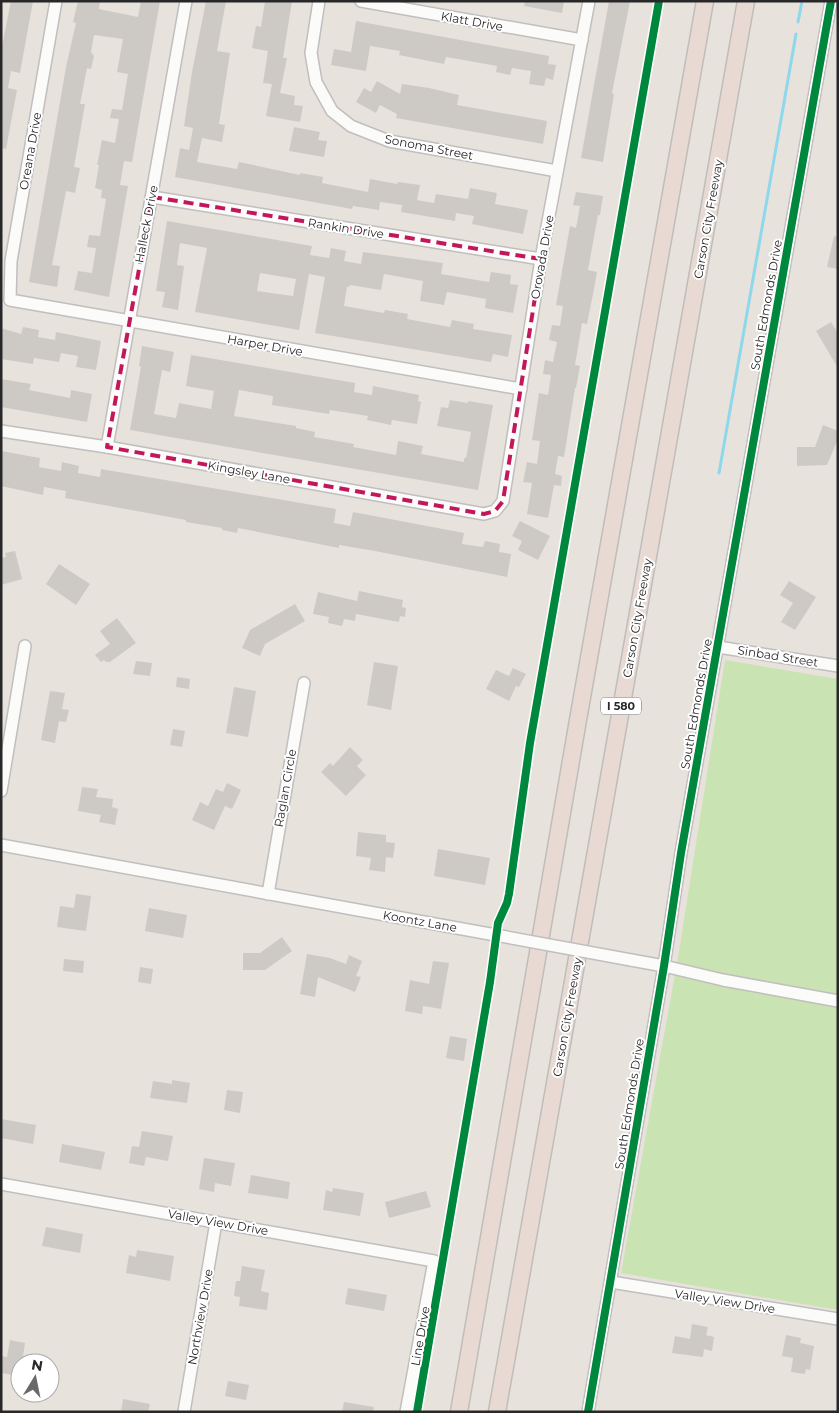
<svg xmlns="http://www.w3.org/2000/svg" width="839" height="1413" font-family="Montserrat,sans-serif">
  <rect width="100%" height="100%" fill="#e7e2dc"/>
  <!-- green -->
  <polygon fill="#cae3b3" points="725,660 838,679 838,1310 621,1273 678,958"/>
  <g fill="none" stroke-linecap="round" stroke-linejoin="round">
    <!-- stream -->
    <g stroke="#8dd8eb" stroke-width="3">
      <polyline points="798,22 802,1"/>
      <polyline points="719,473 796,34"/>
    </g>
  </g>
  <!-- building -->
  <g fill="#cdcac6" fill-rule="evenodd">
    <polygon points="11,1 33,1 20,73 11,71 8,88 17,90 6,149 1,148 1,51"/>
    <polygon points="78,1 100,1 99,9 138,17 141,1 160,1 132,162 124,161 120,185 128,186 109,297 74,290 78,271 92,273 96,248 87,247 89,235 100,236 106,199 101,198 102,190 95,188 99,165 97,165 102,140 115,143 119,119 110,118 112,109 122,110 128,74 117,72 123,39 94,35 91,52 94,56 91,69 87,68 80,104 85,104 74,167 80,168 75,193 66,191 52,265 60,266 57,287 29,282 66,67 76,23 73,22"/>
    <polygon points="206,1 226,1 217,51 230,53 219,124 225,125 222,142 202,138 197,162 237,169 239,162 300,175 300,173 323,177 322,183 368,192 370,179 397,184 398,182 420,185 417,200 434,203 436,194 468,199 470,188 497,193 495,204 528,210 523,234 472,224 474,216 456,213 455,221 401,212 402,205 380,202 379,210 353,206 352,209 175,177 180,148 189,150 193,128 184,126 192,72"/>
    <polygon points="265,1 292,1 283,58 287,58 280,93 295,96 294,105 303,106 300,122 266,116 272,84 263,83 268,51 252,48 256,26 261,27"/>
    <polygon points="525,1 564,1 562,13 524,6"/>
    <polygon points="609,1 630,1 612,93 614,94 603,162 581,158"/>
    <polygon points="356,21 549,56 548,64 556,65 553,80 546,78 544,86 529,84 531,71 512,68 510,75 496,72 497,66 446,57 444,64 399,55 400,51 370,46 366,71 331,65 334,49 351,52"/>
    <polygon points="377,81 400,94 402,84 429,88 459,95 457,105 547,121 543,144 396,118 397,114 380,105 376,113 356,102 364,88 371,92"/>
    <polygon points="294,127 320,132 318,140 327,141 324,157 289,151"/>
    <polygon points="576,192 603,196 600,215 598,215 588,270 597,272 593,294 587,324 582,323 575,365 580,366 576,388 575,388 564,457 558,456 555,474 562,476 561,486 554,485 548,518 527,514 532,483 523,482 527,462 537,464 540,441 532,440 539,393 548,395 551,375 543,374 545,360 553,362 557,342 549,340 552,325 560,326 563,306 556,305 570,226 576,228 580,206 573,205"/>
    <path d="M167,221L312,246L310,255L329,258L331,248L346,251L344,261L361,264L363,252L443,263L441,274L489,282L491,272L511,275L510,284L518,285L513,313L485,308L486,299L447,292L444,305L420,301L423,281L384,274L381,290L350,285L349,287H347L344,306L384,313L385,310L408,314L407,319L450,327L452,320L474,324L473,329L512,335L508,357L493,354L491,362L315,333L325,277L309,274L299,330L195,312L207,248L180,243L177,265L184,266L178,310L162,307L165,292L156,291ZM260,273L296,279L293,296L257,291Z"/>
    <polygon points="834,236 838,237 838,269 827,267"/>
    <polygon points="831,322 838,333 838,368 816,331"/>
    <polygon points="23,327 39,330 38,337 55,340 56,332 101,341 96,370 76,367 78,356 61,353 59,362 34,358 33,364 1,359 1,328 21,334"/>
    <polygon points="142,346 174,352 170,372 162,370 154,414 176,418 179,403 211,409 214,391 186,386 191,355 355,383 354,392 372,395 373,386 419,395 418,401 421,402 417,424 392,420 391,425 367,420 368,416 330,410 329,414 272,405 273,396 239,390 234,416 296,426 296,428 315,432 314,437 354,444 353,447 396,455 398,441 423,446 421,454 464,462 464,458 466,458 471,432 437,426 441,407 448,408 450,400 468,403 468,401 493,405 478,490 130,430 141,367 139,366"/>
    <polygon points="1,379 31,384 29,390 70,398 71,390 92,394 87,422 1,407"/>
    <polygon points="823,425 838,431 838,439 827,465 797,466 797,447 815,447"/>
    <polygon points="1,451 40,458 39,467 61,471 62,462 79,466 78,473 100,477 101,469 336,509 334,523 350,526 353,512 464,533 462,544 483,547 485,541 500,544 499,552 511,554 507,577 375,551 339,545 339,548 238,528 237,533 222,530 222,528 186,522 186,520 65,498 66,491 44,487 43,495 1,486"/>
    <polygon points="520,521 550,536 538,560 518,550 522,541 512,536"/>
    <polygon points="15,551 22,579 1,585 1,558 6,557 5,553"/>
    <polygon points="59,564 90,584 76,605 46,584"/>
    <polygon points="789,581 816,597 795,630 781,622 793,603 780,595"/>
    <polygon points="359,591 403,600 402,607 406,608 405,617 400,616 399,622 356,614 355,621 344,619 342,626 328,623 329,617 313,614 318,592 357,601"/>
    <polygon points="295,604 305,621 265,644 260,656 242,648 250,630"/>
    <polygon points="117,618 136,643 110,662 106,662 104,660 101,662 95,655 110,644 100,631"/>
    <polygon points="136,661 152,663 150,676 133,674"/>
    <polygon points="374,662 398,666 391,710 367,705"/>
    <polygon points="513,668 526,674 519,687 516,686 509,701 486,689 496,670 509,676"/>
    <polygon points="177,677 190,679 189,689 176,687"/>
    <polygon points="234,687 256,691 248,737 226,733"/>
    <polygon points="50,691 65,693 62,709 69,710 66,722 59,721 55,743 41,740"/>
    <polygon points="173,729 185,731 182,747 170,745"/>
    <polygon points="350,747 363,760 357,766 366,775 346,796 321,772 330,763 333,766"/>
    <polygon points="227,783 241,790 232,809 225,806 214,830 192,820 200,802 208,806 216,789 223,792"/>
    <polygon points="82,787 98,789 96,797 113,799 112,807 118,809 115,825 99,822 101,815 78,811"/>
    <polygon points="358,832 386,835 386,842 395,843 393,858 386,857 385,872 369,870 371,858 356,856"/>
    <polygon points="438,849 490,858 485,885 434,876"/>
    <polygon points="76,894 91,896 86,931 57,927 60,906 74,908"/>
    <polygon points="149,908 187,915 183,938 145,931"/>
    <polygon points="282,937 292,951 265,970 243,970 243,953 260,953"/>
    <polygon points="307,954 330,958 346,964 349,955 362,961 356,976 361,977 355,992 318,977 315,997 300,994"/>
    <polygon points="64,959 84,961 83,973 63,971"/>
    <polygon points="433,961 449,963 441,1009 423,1006 422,1014 405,1011 410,980 429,984"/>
    <polygon points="140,967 153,969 151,984 138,982"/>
    <polygon points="450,1036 467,1039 464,1061 446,1058"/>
    <polygon points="172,1080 190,1083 187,1103 150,1098 153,1081 172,1084"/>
    <polygon points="227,1090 243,1092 240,1113 224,1110"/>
    <polygon points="1,1119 36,1125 33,1144 1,1138"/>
    <polygon points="142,1131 173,1136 168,1161 146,1157 144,1166 129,1163 132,1146 139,1147"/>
    <polygon points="62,1144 105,1152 101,1170 59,1162"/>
    <polygon points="204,1158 235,1163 231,1186 215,1183 214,1192 199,1189"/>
    <polygon points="251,1175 290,1182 288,1199 248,1193"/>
    <polygon points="333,1188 364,1193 360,1216 323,1210 326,1190 332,1192"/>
    <polygon points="426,1191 431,1207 389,1218 385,1202"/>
    <polygon points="46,1227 83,1234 80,1253 42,1246"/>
    <polygon points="137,1250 174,1256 170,1281 126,1273 129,1255 136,1257"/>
    <polygon points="242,1266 265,1270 261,1291 269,1293 267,1310 239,1306 240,1297 234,1296 236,1281 240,1281"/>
    <polygon points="348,1288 387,1295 384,1311 345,1304"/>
    <polygon points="692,1324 708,1327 706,1335 714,1337 712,1351 704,1349 703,1357 672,1353 675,1336 690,1339"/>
    <polygon points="786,1335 801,1338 800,1343 814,1346 810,1370 806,1369 805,1374 791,1372 793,1358 782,1356"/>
    <polygon points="10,1340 25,1343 22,1363 20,1363 20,1376 1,1373 1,1356 7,1357"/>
    <polygon points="228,1381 249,1385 246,1400 225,1396"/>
    <polygon points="123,1399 150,1404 148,1412 121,1412"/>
    <polygon points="344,1402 374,1407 373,1412 342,1412"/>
  </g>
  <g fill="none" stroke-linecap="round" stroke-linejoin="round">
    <!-- minor casing -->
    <g stroke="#c0bebe" stroke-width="14">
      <g id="minor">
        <polyline points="56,1 11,261 10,300 521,389"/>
        <polyline points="319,1 311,53 316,82 332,111 351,126 389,141 557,171"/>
        <polyline points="361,1 582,40"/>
        <polyline points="152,197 541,259"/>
        <polyline points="1,431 107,447 484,514 495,511 503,501 541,259 589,1"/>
        <polyline points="107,447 186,1"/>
        <polyline points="718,647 838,666"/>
        <polyline points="1,791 25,646"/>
        <polyline points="1,845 501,936"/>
        <polyline points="268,894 304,683"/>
        <polyline points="631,960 664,966 723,980 838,1001"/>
        <polyline points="1,1184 434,1261 406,1412"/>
        <polyline points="611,1282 838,1319"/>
        <polyline points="184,1412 216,1222"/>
        <polyline points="588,1412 664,966 681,853 831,1"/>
      </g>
    </g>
    <!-- highway casing -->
    <g stroke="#bfbdbb" stroke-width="19">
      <g id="highway">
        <polyline points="459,1412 578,720 705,1"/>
        <polyline points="497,1412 746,1"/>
      </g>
    </g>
    <!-- minor -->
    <use href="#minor" stroke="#fbfbfa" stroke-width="11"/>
    <!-- highway -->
    <use href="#highway" stroke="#e8dad2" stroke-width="16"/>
    <!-- minor-bridge casing -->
    <g stroke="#c0bebe" stroke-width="14" stroke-linecap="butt">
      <polyline id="minor-bridge" points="501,936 631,960"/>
    </g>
    <!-- minor-bridge -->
    <use href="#minor-bridge" stroke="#fbfbfa" stroke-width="11"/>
    <!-- cycleway casing -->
    <g stroke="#fff" stroke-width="11">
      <g id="cycleway">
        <polyline points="417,1412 490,982 498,923 507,903 509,894 530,743 659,1"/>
        <polyline points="588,1412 664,966 681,853 831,1"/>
      </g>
    </g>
    <!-- cycleway -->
    <use href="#cycleway" stroke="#00873e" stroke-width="8"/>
  </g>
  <!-- marked area -->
  <path fill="none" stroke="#c2185b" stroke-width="4" stroke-dasharray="10 6" stroke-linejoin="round" d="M152,197L541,259L503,501L495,511L484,514L107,447Z"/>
  <g text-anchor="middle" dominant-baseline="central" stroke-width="4" stroke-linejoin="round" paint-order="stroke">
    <!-- shield labels -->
    <rect fill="#fff" stroke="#686868" stroke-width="1" x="601" y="697.5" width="40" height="17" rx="4"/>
    <g font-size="11" font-weight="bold" fill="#282828">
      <text x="621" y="706">I 580</text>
    </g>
    <!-- street labels -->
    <g font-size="12" fill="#282828" stroke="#fff">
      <text transform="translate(472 21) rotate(10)">Klatt Drive</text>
      <text transform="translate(429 147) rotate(11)">Sonoma Street</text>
      <text transform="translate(30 151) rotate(-80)">Oreana Drive</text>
      <text transform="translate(708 219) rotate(-80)">Carson City Freeway</text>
      <text transform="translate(146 224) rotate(-79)">Halleck Drive</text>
      <text transform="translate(346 228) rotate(9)">Rankin Drive</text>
      <text transform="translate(542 257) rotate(-80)">Orovada Drive</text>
      <text transform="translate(766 305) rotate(-80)">South Edmonds Drive</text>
      <text transform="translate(265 345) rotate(10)">Harper Drive</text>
      <text transform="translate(249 472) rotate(10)">Kingsley Lane</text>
      <text transform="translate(637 618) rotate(-80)">Carson City Freeway</text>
      <text transform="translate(778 656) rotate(9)">Sinbad Street</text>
      <text transform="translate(696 704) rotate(-80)">South Edmonds Drive</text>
      <text transform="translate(285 788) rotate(-80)">Raglan Circle</text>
      <text transform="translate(420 921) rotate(10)">Koontz Lane</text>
      <text transform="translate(567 1017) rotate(-80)">Carson City Freeway</text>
      <text transform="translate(629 1104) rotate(-81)">South Edmonds Drive</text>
      <text transform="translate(218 1222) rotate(10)">Valley View Drive</text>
      <text transform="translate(725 1301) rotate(9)">Valley View Drive</text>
      <text transform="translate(200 1317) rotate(-80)">Northview Drive</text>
      <text transform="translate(420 1336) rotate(-80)">Line Drive</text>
    </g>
  </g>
  <!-- border -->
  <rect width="839" height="1413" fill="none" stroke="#282828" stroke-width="5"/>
  <!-- north arrow -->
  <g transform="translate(35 1378) rotate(10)"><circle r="24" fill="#ffffff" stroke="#a9a9a9"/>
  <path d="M0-4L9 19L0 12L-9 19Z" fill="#6b6967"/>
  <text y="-8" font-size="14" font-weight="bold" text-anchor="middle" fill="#282828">N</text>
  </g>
</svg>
